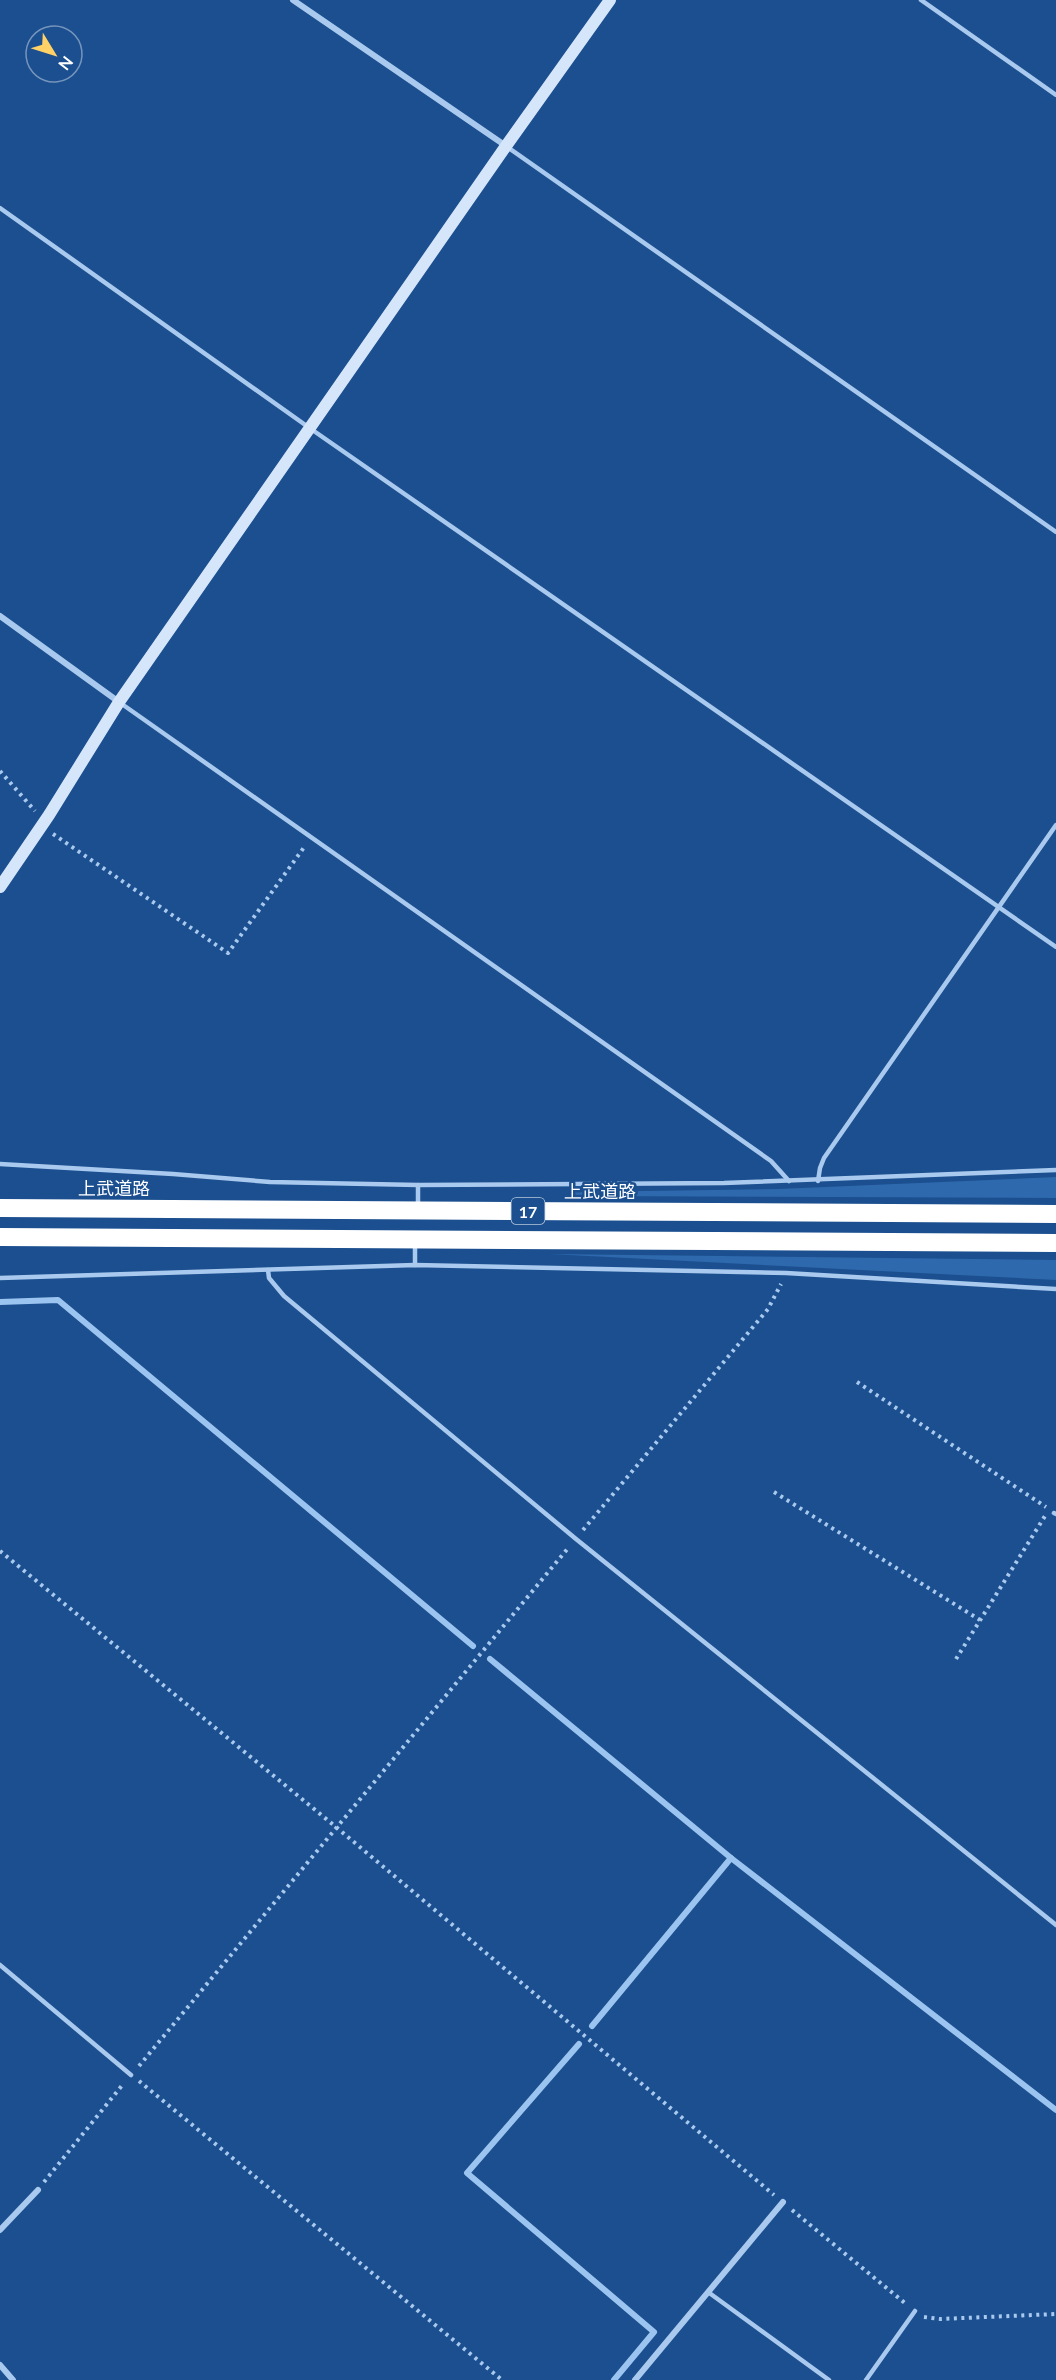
<svg xmlns="http://www.w3.org/2000/svg" width="1056" height="2380" font-family="Lato,'Noto Sans JP',sans-serif">
  <rect width="100%" height="100%" fill="#1b4f8f"/>
  <!-- green -->
  <g fill="#2e69ad">
    <polygon points="1056,1177 1056,1198 575,1196 575,1192 778,1189"/>
    <polygon points="549,1254 1056,1260 1056,1280"/>
  </g>
  <g fill="none" stroke-linecap="round" stroke-linejoin="round">
    <!-- stream -->
    <g stroke="#9cc4f0" stroke-width="6">
      <polyline points="0,1302 58,1300 473,1646"/>
      <polyline points="490,1659 731,1858 1056,2110"/>
      <polyline points="592,2026 731,1858"/>
      <polyline points="579,2044 467,2173 654,2332 614,2380"/>
    </g>
    <!-- path -->
    <g stroke="#a9c9ee" stroke-width="4" stroke-dasharray="3 4.5" stroke-linecap="butt">
      <polyline points="0,771 35,811"/>
      <polyline points="53,834 228,953 305,846"/>
      <polyline points="857,1382 1046,1507"/>
      <polyline points="774,1492 980,1620"/>
      <polyline points="583,1530 768,1309 781,1284"/>
      <polyline points="0,1551 336,1827 774,2195"/>
      <polyline points="956,1659 1045,1516"/>
      <polyline points="139,2066 569,1547"/>
      <polyline points="139,2081 502,2380"/>
      <polyline points="44,2182 124,2083"/>
      <polyline points="792,2210 906,2304"/>
      <polyline points="924,2317 940,2319 1056,2314"/>
    </g>
    <!-- lane -->
    <g stroke="#a9c9ee" stroke-width="4.5">
      <polyline points="921,0 1056,95"/>
      <polyline points="506,146 1056,532"/>
      <polyline points="0,208 311,429 1056,947"/>
      <polyline points="119,702 771,1161 789,1181"/>
      <polyline points="0,1164 173,1174 270,1182 418,1185 724,1183 1056,1170"/>
      <polyline points="818,1181 820,1168 824,1158 1056,825"/>
      <polyline points="418,1185 418,1207"/>
      <polyline points="415,1265 415,1243"/>
      <polyline points="268,1270 269,1278 284,1296 576,1539 1056,1925"/>
      <polyline points="0,1278 415,1265 786,1273 1056,1289"/>
      <polyline points="1054,1513 1056,1514"/>
      <polyline points="0,1965 131,2075"/>
      <polyline points="708,2292 829,2380"/>
      <polyline points="866,2380 915,2311"/>
    </g>
    <!-- street -->
    <g stroke="#a9c9ee" stroke-width="6">
      <polyline points="293,0 506,146"/>
      <polyline points="0,616 119,702"/>
      <polyline points="0,2230 38,2190"/>
      <polyline points="0,2365 13,2380"/>
      <polyline points="635,2380 783,2202"/>
    </g>
    <!-- secondary -->
    <polyline stroke="#d6e6fa" stroke-width="12" points="0,887 49,815 119,702 506,146 610,0"/>
    <!-- highway -->
    <g stroke="#fff" stroke-width="18">
      <polyline points="0,1208 1056,1214"/>
      <polyline points="0,1237 1056,1243"/>
    </g>
  </g>
  <g text-anchor="middle" dominant-baseline="central" stroke-width="5" stroke-linejoin="round" paint-order="stroke">
    <!-- shield labels -->
    <rect fill="#1b4f8f" stroke="#bbcadd" stroke-width="1.5" x="511.5" y="1198" width="33" height="26" rx="4.5"/>
    <g font-size="16" font-weight="bold" fill="#fff">
      <text x="528" y="1211">17</text>
    </g>
    <!-- street labels -->
    <g font-size="18" fill="#fff" stroke="#1b4f8f">
      <text x="114" y="1188">上武道路</text>
      <text x="600" y="1191">上武道路</text>
    </g>
  </g>
  <!-- north arrow -->
  <g transform="translate(54 54) rotate(128)"><circle r="28" fill="#1b4f8f" stroke="#7695bc" stroke-width="1.5"/>
  <path d="M0-4.5L10 22L0 15L-10 22Z" fill="#ffd166"/>
  <text y="-9" font-size="16" font-weight="bold" text-anchor="middle" fill="#ffffff">N</text>
  </g>
</svg>
